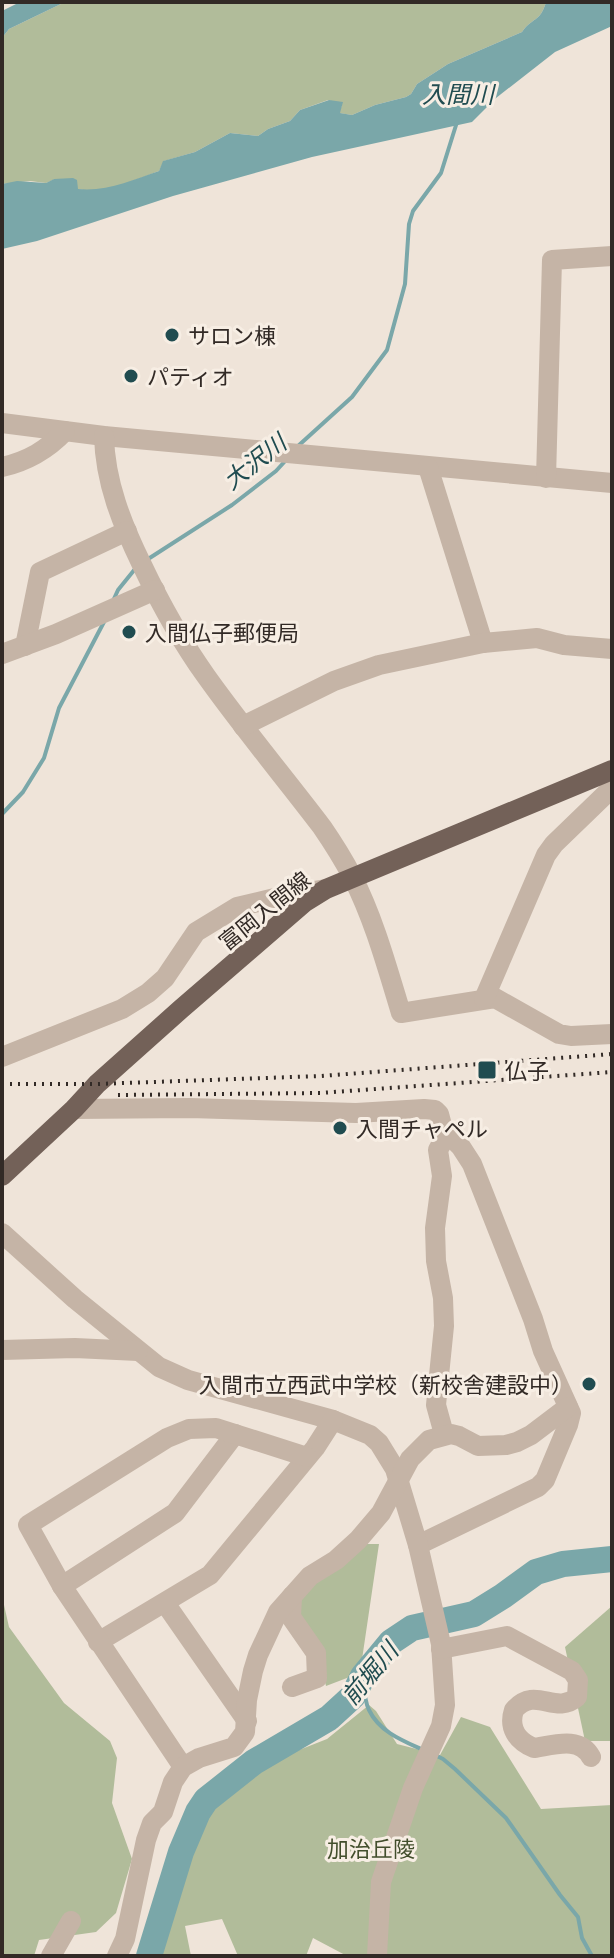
<svg xmlns="http://www.w3.org/2000/svg" width="614" height="1958" font-family="'Exo 2','Noto Sans JP',sans-serif">
  <rect width="100%" height="100%" fill="#efe4d9"/>
  <!-- green -->
  <g fill="#b1bc9a">
    <path d="M65,2H546C540,23 532,17 522,32L448,64L417,84L411,94L406,97L375,105L352,115L339,113L342,105L328,100L300,110L290,121L268,129L258,136L230,133L195,152L164,161L159,171C138,179 101,195 78,189C70,187 62,182 55,179L46,183L30,181L2,184V38L9,29Z"/>
    <polygon points="365,1544 379,1544 360,1673 326,1686 317,1647 299,1621 296,1602 319,1578"/>
    <polygon points="2,1596 9,1627 64,1703 110,1741 117,1758 112,1803 132,1859 116,1913 96,1932 39,1940 34,1956 2,1956"/>
    <polygon points="612,1606 612,1741 585,1741 565,1647"/>
    <polygon points="369,1705 376,1711 397,1744 440,1755 461,1717 490,1727 541,1809 612,1805 612,1956 347,1956 313,1938 306,1956 238,1956 222,1919 185,1926 191,1956 140,1956 174,1849 241,1773 327,1739"/>
  </g>
  <!-- water -->
  <g fill="#7aa7a9">
    <polygon points="20,2 65,2 9,29 2,38 2,11"/>
    <path d="M546,2H612V26L555,52L496,98L472,122L312,157L173,196L37,241L2,249V184L17,181L46,183L54,179L73,178L77,180L78,189C106,192 133,180 159,171L163,161L195,152L230,133L258,136L268,129L290,121L300,110L329,100L343,102L340,113L352,115L375,105L406,97L411,94L417,84L448,64L522,32C532,17 540,23 546,2Z"/>
  </g>
  <g fill="none" stroke-linecap="round" stroke-linejoin="round">
    <!-- stream -->
    <g stroke="#7aa7a9" stroke-width="4">
      <polyline points="298,446 352,397 387,350 405,284 409,224 413,211 441,173 457,122"/>
      <polyline points="145,561 232,505 276,471 287,459"/>
      <polyline points="113,601 118,590 135,569"/>
      <polyline points="2,814 23,792 44,758 59,708 105,620"/>
      <path d="M363,1676C364,1687 364,1700 369,1710C379,1731 401,1740 421,1749"/>
      <polyline points="433,1754 443,1759 455,1769 506,1818 560,1895 578,1917 582,1938 592,1956"/>
    </g>
    <!-- river -->
    <polyline stroke="#7aa7a9" stroke-width="26" points="149,1956 181,1852 198,1812 206,1800 254,1762 329,1718 353,1696 363,1676 391,1642 412,1628 474,1614 503,1596 536,1572 563,1564 612,1559"/>
    <!-- minor -->
    <g stroke="#c5b4a6" stroke-width="20">
      <polyline points="2,423 104,436 612,483"/>
      <path d="M104,436C105,482 122,524 142,565C160,603 181,641 206,676C243,728 284,777 322,827C333,843 343,859 352,876C374,919 387,967 401,1013L495,998L559,1034L571,1036L612,1034"/>
      <path d="M2,467C28,461 47,450 65,431"/>
      <polyline points="428,467 483,643"/>
      <polyline points="546,478 552,260 612,256"/>
      <polyline points="25,646 40,572 127,531"/>
      <polyline points="2,654 56,634 155,590"/>
      <polyline points="243,726 334,681 379,665 483,643 537,638 564,645 612,649"/>
      <polyline points="484,999 546,855 554,844 612,788"/>
      <polyline points="2,1057 122,1009 148,993 165,978 196,932 237,907 283,896 326,889"/>
      <polyline points="74,1109 190,1108 356,1113 424,1109 435,1110 439,1114 443,1129 461,1147 472,1164 533,1319 543,1351 571,1413 568,1425 545,1480 538,1487 418,1545"/>
      <polyline points="2,1233 75,1299 159,1367 188,1380 333,1420 370,1435 379,1443 395,1469 418,1545 441,1644 445,1705 441,1726 413,1788 381,1882 377,1956"/>
      <polyline points="2,1350 75,1348 138,1351"/>
      <polyline points="444,1434 436,1405 444,1326 443,1298 436,1261 435,1228 442,1176 438,1150 447,1134"/>
      <polyline points="62,1586 175,1513 235,1434"/>
      <polyline points="292,1596 291,1617 316,1653 317,1678 292,1687"/>
      <polyline points="165,1603 247,1721"/>
      <polyline points="98,1642 210,1575 315,1448 333,1420"/>
      <path d="M441,1649L507,1636L572,1671L578,1680L577,1697C555,1716 536,1685 514,1710C508,1728 517,1741 534,1748C554,1745 580,1736 591,1757"/>
      <polyline points="183,1767 62,1586 28,1525 167,1438 189,1429 216,1428 307,1457"/>
      <polyline points="51,1956 71,1921"/>
      <polyline points="117,1956 125,1939 146,1840 152,1823 163,1812 173,1782 183,1767 199,1758 234,1747 245,1732 247,1700 253,1671 258,1655 278,1612 310,1576 336,1560 358,1540 381,1513 410,1459 429,1440 451,1434 459,1436 478,1446 506,1445 517,1442 531,1435 568,1407"/>
    </g>
    <!-- major -->
    <polyline stroke="#736158" stroke-width="20" points="2,1176 74,1109 97,1084 181,1009 305,902 326,889 612,770"/>
    <!-- rail -->
    <g stroke="#322a26" stroke-width="4" stroke-dasharray="2 6" stroke-linecap="butt">
      <polyline points="2,1084 97,1084 321,1076 612,1054"/>
      <polyline points="118,1095 320,1093 612,1072"/>
    </g>
  </g>
  <!-- markers -->
  <g fill="#204c50" stroke="#f7eee4" stroke-width="3">
    <circle cx="172" cy="335" r="8"/>
    <circle cx="131" cy="376" r="8"/>
    <circle cx="129" cy="632" r="8"/>
    <rect x="477" y="1060" width="20" height="20" rx="4"/>
    <circle cx="340" cy="1128" r="8"/>
    <circle cx="589" cy="1384" r="8"/>
  </g>
  <g text-anchor="middle" dominant-baseline="central" stroke-width="6" stroke-linejoin="round" paint-order="stroke">
    <!-- poi labels -->
    <g font-size="22" fill="#322a26" stroke="#f7eee4" text-anchor="start">
      <text x="188" y="335">サロン棟</text>
      <text x="147" y="376">パティオ</text>
      <text x="145" y="632">入間仏子郵便局</text>
      <text x="505" y="1070">仏子</text>
      <text x="356" y="1128">入間チャペル</text>
      <text x="573" y="1384" text-anchor="end">入間市立西武中学校（新校舎建設中）</text>
    </g>
    <!-- street labels -->
    <g font-size="22" fill="#322a26" stroke="#f7eee4">
      <text transform="translate(264 910) rotate(-39)">富岡入間線</text>
    </g>
    <!-- park labels -->
    <g font-size="22" fill="#424e2c" stroke="#f7eee4">
      <text x="371" y="1848">加治丘陵</text>
    </g>
    <!-- water labels -->
    <g font-size="24" font-style="italic" fill="#204c50" stroke="#f7eee4">
      <text x="458" y="93">入間川</text>
      <text transform="translate(254 461) rotate(-38)">大沢川</text>
      <text transform="translate(369 1673) rotate(-50)">前堀川</text>
    </g>
  </g>
  <!-- border -->
  <rect width="614" height="1958" fill="none" stroke="#322a26" stroke-width="8"/>
</svg>
